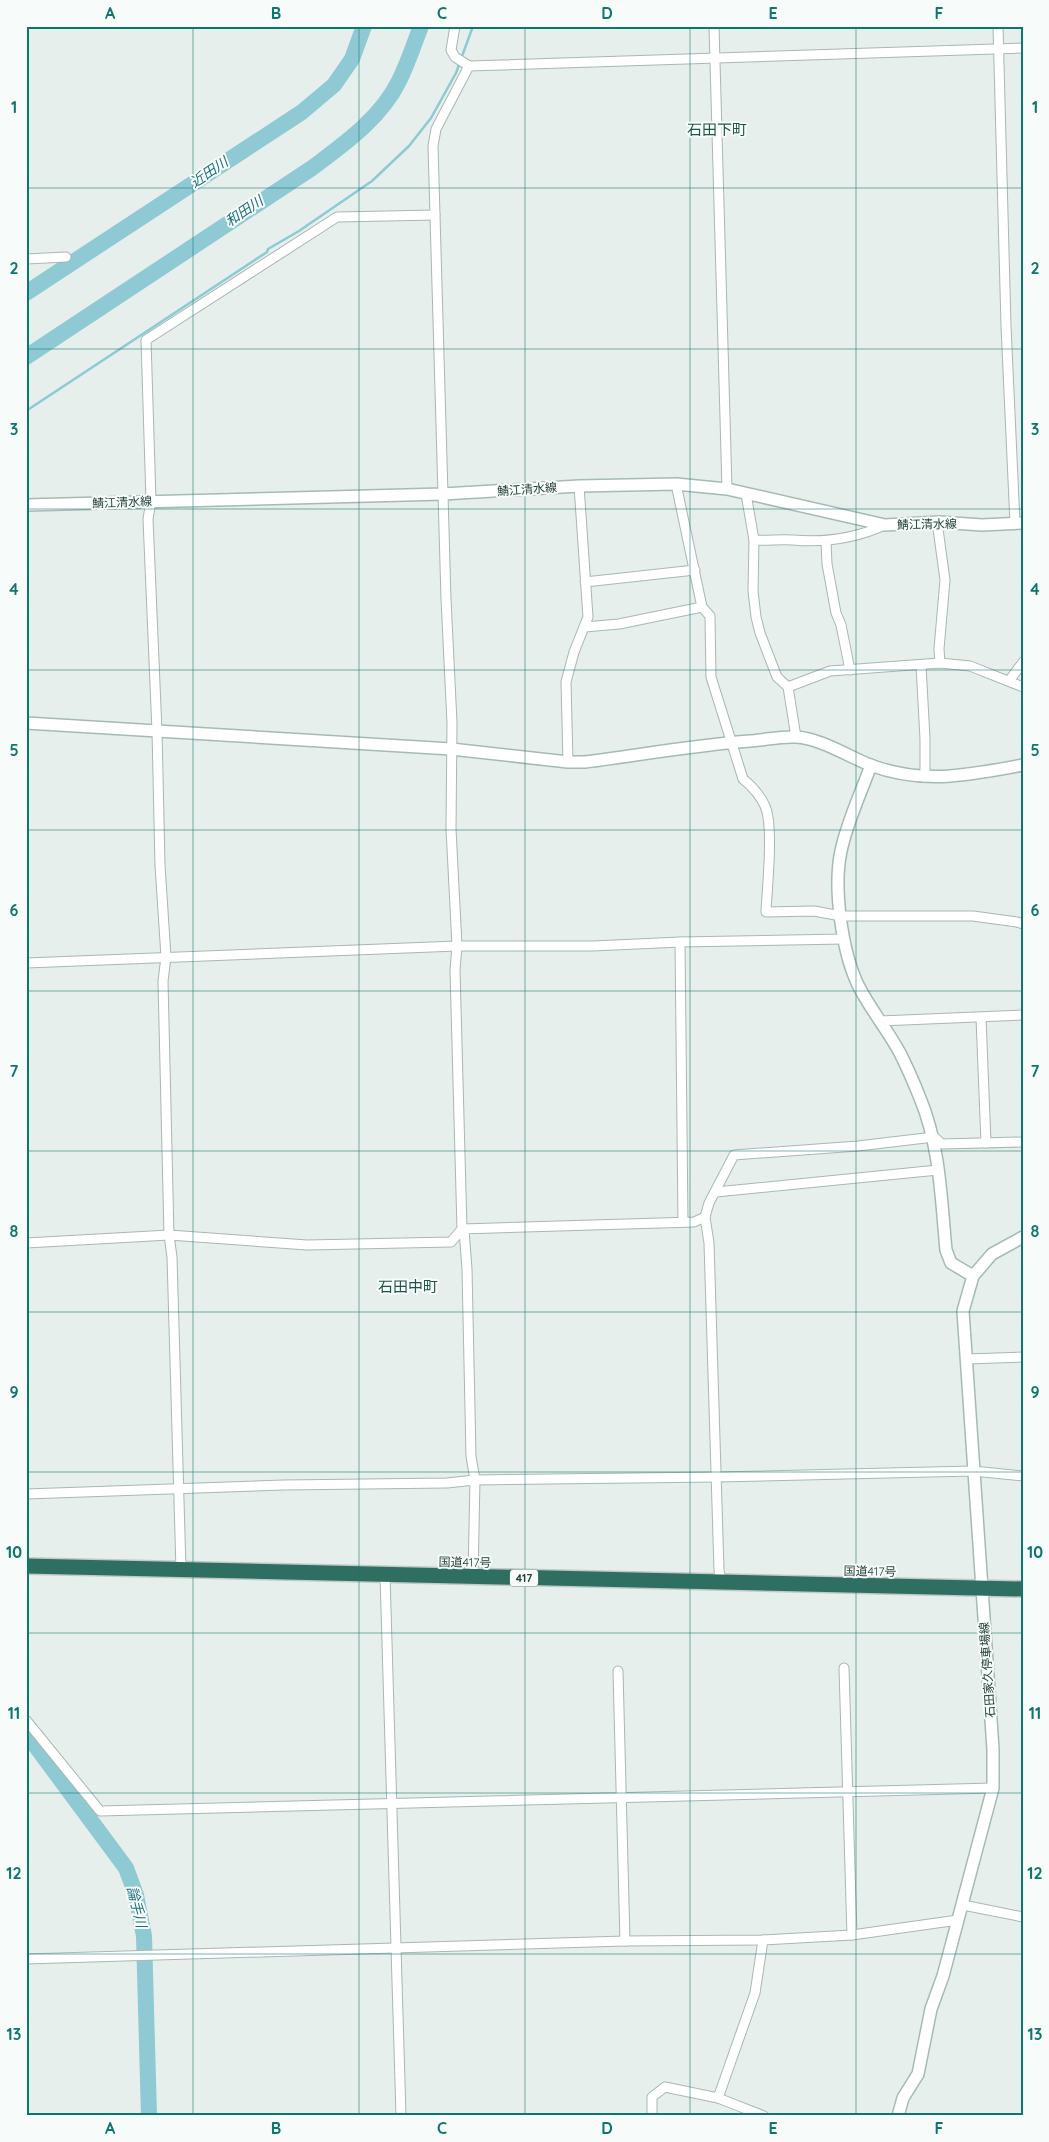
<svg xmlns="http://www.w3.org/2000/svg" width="1049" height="2142" font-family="Quicksand,'Noto Sans JP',sans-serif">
  <rect width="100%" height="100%" fill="#e6efeb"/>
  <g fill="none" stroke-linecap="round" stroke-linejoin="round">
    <!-- stream -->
    <polyline stroke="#8ec9d4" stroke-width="2.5" points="26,411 267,252 268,249 299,231 372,181 409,146 431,118 456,73 473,26"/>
    <!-- river -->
    <g stroke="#8ec9d4" stroke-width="16">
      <polyline points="26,293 302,112 334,85 352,59 364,26"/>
      <path d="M26,357L312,168C344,144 381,118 399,81C408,63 414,44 421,26"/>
      <polyline points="26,1733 126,1868 136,1895 144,1936 149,2116"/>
    </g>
    <!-- street casing -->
    <g stroke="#a8b8b2" stroke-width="11">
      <g id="street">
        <polyline points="455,26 451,50 455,57 469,66 1023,48"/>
        <polyline points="714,26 727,489"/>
        <polyline points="998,26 1006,326 1015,523"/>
        <polyline points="26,259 66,257"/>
        <path d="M676,484L702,607L710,616L711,677L743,779C753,787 760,795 765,806C774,826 767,888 766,912L814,911L841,916H973L1017,922L1023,924"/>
        <polyline points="746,494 754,540 753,591 756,617 760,633 777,677 788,687 796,737"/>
        <polyline points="939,522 938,529 945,580 939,649 940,663"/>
        <path d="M754,540C767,541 780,539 793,540C826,543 856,538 885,525"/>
        <polyline points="826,541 827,564 836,613 841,625 850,670"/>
        <polyline points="585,582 695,570"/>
        <polyline points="585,627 619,624 702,607"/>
        <polyline points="921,665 925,739 925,777"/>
        <polyline points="1009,681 1023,662"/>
        <polyline points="788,687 830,671 940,663 970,666 1023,687"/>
        <polyline points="568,762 566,682 574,652 588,617 579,486"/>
        <polyline points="680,942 683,1222"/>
        <polyline points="26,963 457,946 593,946 680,942 844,939"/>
        <polyline points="981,1018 986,1143"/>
        <polyline points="880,1021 1023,1015"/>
        <polyline points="716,1192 938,1170"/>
        <polyline points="462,1229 694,1222 705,1217"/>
        <polyline points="464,1230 467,1269 471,1456 475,1480 473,1577"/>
        <polyline points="26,1243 169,1235 307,1245 451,1242 462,1229 455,970 457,946 451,829 452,723 446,599 433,146 436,129 469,66"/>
        <polyline points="967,1359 1023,1357"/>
        <polyline points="26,1494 284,1485 447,1483 475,1480 716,1477 973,1471 1023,1476"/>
        <polyline points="181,1570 172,1257 169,1235 163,981 166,957 160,865 157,731 148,519 151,501 146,340 337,217 435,215"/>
        <polyline points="385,1575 401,2116"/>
        <polyline points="721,1583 719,1570 709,1243 705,1217 709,1203 734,1155 858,1146 934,1137 942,1144 1023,1142"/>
        <polyline points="844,1668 852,1935"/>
        <polyline points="618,1671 625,1941"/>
        <polyline points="26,1720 100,1811 993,1788"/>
        <polyline points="963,1905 1023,1917"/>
        <polyline points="26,1959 625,1941 763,1940 852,1935 958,1920"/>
        <polyline points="718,2098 755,1993 763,1940"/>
        <polyline points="652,2116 652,2097 665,2087 718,2098 764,2116"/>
      </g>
    </g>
    <!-- secondary casing -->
    <g stroke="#a4bbb3" stroke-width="14">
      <g id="secondary">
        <polyline points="26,505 443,494 579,486 676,484 727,489 885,525 939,522 982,525 1023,523"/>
        <path d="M26,723L451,749L568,762H585C640,755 695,745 750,741C765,740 781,736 796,737C819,738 848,756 870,765C924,785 968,775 1023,765"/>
        <path d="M871,765C861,793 847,822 841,851C833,888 842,951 858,985C870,1009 887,1029 900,1053C907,1067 914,1083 920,1098C940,1146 941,1198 946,1250L951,1263L973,1276"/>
        <polyline points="898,2116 903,2098 918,2074 931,2009 943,1976 993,1788 993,1749 963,1311 973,1276 992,1254 1023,1237"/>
      </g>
    </g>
    <!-- highway casing -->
    <g stroke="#c2cac8" stroke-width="18">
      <polyline id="highway" points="26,1566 1023,1589"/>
    </g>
    <!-- street -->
    <use href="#street" stroke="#fff" stroke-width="9"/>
    <!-- secondary -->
    <use href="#secondary" stroke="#fff" stroke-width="11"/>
    <!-- highway -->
    <use href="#highway" stroke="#2f6f62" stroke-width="15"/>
  </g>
  <!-- grid -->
  <path fill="none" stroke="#0f766e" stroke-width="1" stroke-opacity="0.55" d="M193,26V2116M359,26V2116M525,26V2116M690,26V2116M856,26V2116M26,188H1023M26,349H1023M26,509H1023M26,670H1023M26,830H1023M26,991H1023M26,1151H1023M26,1312H1023M26,1472H1023M26,1633H1023M26,1793H1023M26,1954H1023"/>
  <g text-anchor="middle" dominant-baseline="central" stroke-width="4" stroke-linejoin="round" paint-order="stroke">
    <!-- shield labels -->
    <rect fill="#f7fbf9" stroke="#637a73" stroke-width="1" x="510" y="1569.5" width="28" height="17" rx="4"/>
    <g font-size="11" font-weight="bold" fill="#24423a">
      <text x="524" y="1578">417</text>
    </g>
    <!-- street labels -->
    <g font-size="12" fill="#24423a" stroke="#f7fbf9">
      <text transform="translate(527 489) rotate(-4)">鯖江清水線</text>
      <text transform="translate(122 502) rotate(-2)">鯖江清水線</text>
      <text transform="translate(927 524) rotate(-1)">鯖江清水線</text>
      <text transform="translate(465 1562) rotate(1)">国道417号</text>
      <text transform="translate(870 1571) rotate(1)">国道417号</text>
      <text transform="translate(987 1670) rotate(-94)">石田家久停車場線</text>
    </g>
    <!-- water labels -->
    <g font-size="14" font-style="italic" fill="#1c6f80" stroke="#f7fbf9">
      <text transform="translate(209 172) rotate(-34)">近田川</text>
      <text transform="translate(244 211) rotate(-34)">和田川</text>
      <text transform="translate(137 1907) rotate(76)">論手川</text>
    </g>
    <!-- quarter labels -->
    <g font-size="15" fill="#1f5548" stroke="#f7fbf9">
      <text x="717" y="129">石田下町</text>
      <text x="408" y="1286">石田中町</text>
    </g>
  </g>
  <!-- border -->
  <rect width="1049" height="2142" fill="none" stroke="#f7fbf9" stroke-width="55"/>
  <rect x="28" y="28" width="994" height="2086" fill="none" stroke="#0f766e" stroke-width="2"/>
  <g font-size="16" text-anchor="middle" font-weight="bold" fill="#0f766e">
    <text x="110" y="19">A</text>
    <text x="276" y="19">B</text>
    <text x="442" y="19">C</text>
    <text x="607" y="19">D</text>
    <text x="773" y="19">E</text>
    <text x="939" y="19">F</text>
    <text x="14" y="113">1</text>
    <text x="1035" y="113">1</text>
    <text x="14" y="274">2</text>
    <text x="1035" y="274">2</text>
    <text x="14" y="435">3</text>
    <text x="1035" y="435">3</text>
    <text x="14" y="595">4</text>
    <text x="1035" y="595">4</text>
    <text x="14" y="756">5</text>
    <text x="1035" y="756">5</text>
    <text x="14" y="916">6</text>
    <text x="1035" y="916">6</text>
    <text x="14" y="1077">7</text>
    <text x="1035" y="1077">7</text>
    <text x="14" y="1237">8</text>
    <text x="1035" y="1237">8</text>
    <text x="14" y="1398">9</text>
    <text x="1035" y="1398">9</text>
    <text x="14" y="1558">10</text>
    <text x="1035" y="1558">10</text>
    <text x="14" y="1719">11</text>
    <text x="1035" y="1719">11</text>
    <text x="14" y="1879">12</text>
    <text x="1035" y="1879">12</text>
    <text x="14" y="2040">13</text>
    <text x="1035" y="2040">13</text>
    <text x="110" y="2134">A</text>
    <text x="276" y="2134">B</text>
    <text x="442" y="2134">C</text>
    <text x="607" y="2134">D</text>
    <text x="773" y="2134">E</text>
    <text x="939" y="2134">F</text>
  </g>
</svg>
